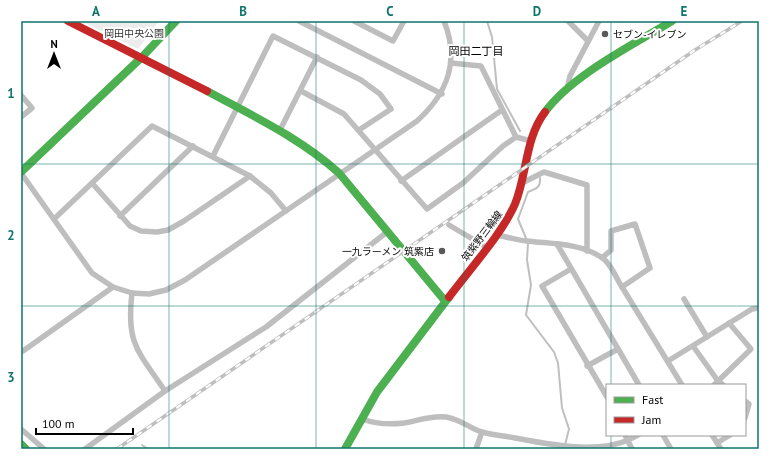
<svg xmlns="http://www.w3.org/2000/svg" width="780" height="470" font-family="'PT Sans','Noto Sans JP',sans-serif">
  <rect width="100%" height="100%" fill="#fff"/>
  <!-- green -->
  <polygon fill="#ececec" points="81,21 159,21 138,49"/>
  <g fill="none" stroke-linecap="round" stroke-linejoin="round">
    <!-- stream -->
    <g stroke="#bfbfbf" stroke-width="2">
      <polyline points="487,21 492,37 497,89 520,131"/>
      <path d="M540,178C541,187 536,189 528,192L518,219L528,243L527,260L531,285L526,315L554,352L558,363L562,408L569,429L564,449"/>
      <polyline points="142,445 148,449"/>
    </g>
    <!-- street -->
    <g stroke="#bebebe" stroke-width="5.5">
      <polyline points="299,21 442,94"/>
      <polyline points="354,21 393,41 404,21"/>
      <polyline points="568,21 588,41"/>
      <polyline points="567,89 570,76 599,21"/>
      <polyline points="301,91 344,114 427,209 463,183 503,146 516,137 481,66 451,63"/>
      <polyline points="21,95 32,108 21,117"/>
      <polyline points="280,130 317,57"/>
      <polyline points="516,137 531,141"/>
      <polyline points="213,156 273,36 361,80 380,94 391,109 359,130"/>
      <path d="M21,173L92,273L113,287L132,293L149,294L166,290L185,280L417,121C448,93 460,61 444,21"/>
      <polyline points="401,181 502,110"/>
      <polyline points="92,183 130,226 141,231 157,232 168,230 184,221 250,176"/>
      <polyline points="522,183 544,172 587,185 587,251"/>
      <polyline points="120,216 193,146"/>
      <polyline points="54,219 152,126 250,176 271,193 286,211"/>
      <polyline points="449,225 486,247"/>
      <path d="M497,235C507,237 517,240 527,241C551,244 580,243 601,257C611,263 616,278 622,287L650,268L635,224L611,231V250L602,258"/>
      <polyline points="557,244 639,385"/>
      <polyline points="571,269 542,286 607,397"/>
      <polyline points="622,287 682,385"/>
      <path d="M132,293C126,344 138,351 165,391"/>
      <polyline points="684,299 707,337"/>
      <polyline points="693,346 718,381 723,385"/>
      <polyline points="23,351 113,287"/>
      <polyline points="668,361 752,309 759,308"/>
      <polyline points="587,366 618,349"/>
      <polyline points="714,385 751,349 729,323"/>
      <polyline points="745,401 749,404 745,418"/>
      <path d="M362,419C376,424 388,425 404,423C417,421 431,415 446,417C460,419 469,428 482,432C493,435 505,436 515,438C552,445 604,456 638,435"/>
      <polyline points="21,429 44,449"/>
      <polyline points="625,435 632,449"/>
      <polyline points="663,435 671,449"/>
      <polyline points="712,435 721,449"/>
      <polyline points="717,443 730,435"/>
      <polyline points="85,449 165,391 266,327 387,232"/>
      <polyline points="476,449 482,432"/>
    </g>
    <!-- fast -->
    <g stroke="#4caf50" stroke-width="8">
      <path d="M207,91C253,116 300,138 339,173L445,301"/>
      <path d="M545,112C572,75 633,45 672,21"/>
      <polyline points="21,172 143,56 176,21"/>
      <polyline points="21,444 26,449"/>
      <polyline points="345,449 377,392 449,297"/>
    </g>
    <!-- jam -->
    <g stroke="#c62828" stroke-width="8">
      <polyline points="68,21 207,91"/>
      <path d="M449,297C469,270 502,234 515,204C527,175 525,138 545,112"/>
    </g>
    <!-- rail casing -->
    <g stroke="#bebebe" stroke-width="3.5">
      <polyline id="rail" points="117,449 695,50 742,21"/>
    </g>
    <!-- rail -->
    <use href="#rail" stroke="#fff" stroke-width="2" stroke-dasharray="6" stroke-linecap="butt"/>
  </g>
  <!-- grid -->
  <path fill="none" stroke="#0f766e" stroke-width="1" stroke-opacity="0.55" d="M169,21V449M316,21V449M464,21V449M611,21V385M21,164H759M21,306H759M611,435V449"/>
  <!-- markers -->
  <g fill="#595959" stroke="#fff" stroke-width="1.5">
    <circle cx="605" cy="34" r="4"/>
    <circle cx="442" cy="251" r="4"/>
  </g>
  <g text-anchor="middle" dominant-baseline="central" stroke-width="4" stroke-linejoin="round" paint-order="stroke">
    <!-- park labels -->
    <g font-size="10" fill="#333" stroke="#fff">
      <text x="134" y="33">岡田中央公園</text>
    </g>
    <!-- poi labels -->
    <g font-size="10" fill="#000" stroke="#fff" text-anchor="start">
      <text x="613" y="34">セブン-イレブン</text>
      <text x="434" y="251" text-anchor="end">一九ラーメン 筑紫店</text>
    </g>
    <!-- street labels -->
    <g font-size="10" fill="#000" stroke="#fff">
      <text transform="translate(482 236) rotate(-53)">筑紫野三輪線</text>
    </g>
    <!-- neighbourhood labels -->
    <g font-size="11" fill="#000" stroke="#fff">
      <text x="476" y="51">岡田二丁目</text>
    </g>
  </g>
  <!-- border -->
  <rect width="780" height="470" fill="none" stroke="#ffffff" stroke-width="44"/>
  <!-- legend -->
  <rect x="606" y="384" width="140" height="52" fill="#ffffff" stroke="#999999"/>
  <rect x="614" y="397" width="20" height="6" fill="#4caf50" stroke="#999999"/>
  <text x="642" y="404" font-size="12" fill="#000000">Fast</text>
  <rect x="614" y="417" width="20" height="6" fill="#c62828" stroke="#999999"/>
  <text x="642" y="424" font-size="12" fill="#000000">Jam</text>
  <!-- north arrow -->
  <g transform="translate(54 54)" stroke="#ffffff" stroke-width="3" paint-order="stroke">
  <path d="M0-3L7 15L0 10L-7 15Z" fill="#000000"/>
  <text y="-6" font-size="11" font-weight="bold" text-anchor="middle" fill="#000000">N</text>
  </g>
  <!-- scale -->
  <path d="M36 428v6h97v-6" fill="none" stroke="#000000" stroke-width="2"/>
  <text x="42" y="428" font-size="12" fill="#000000" stroke="#ffffff" stroke-width="3" paint-order="stroke">100 m</text>
  <rect x="22" y="22" width="736" height="426" fill="none" stroke="#0f766e" stroke-width="1.5"/>
  <g font-size="13" text-anchor="middle" font-weight="bold" fill="#0f766e">
    <text x="96" y="16">A</text>
    <text x="243" y="16">B</text>
    <text x="390" y="16">C</text>
    <text x="537" y="16">D</text>
    <text x="684" y="16">E</text>
    <text x="11" y="98">1</text>
    <text x="11" y="240">2</text>
    <text x="11" y="382">3</text>
  </g>
</svg>
